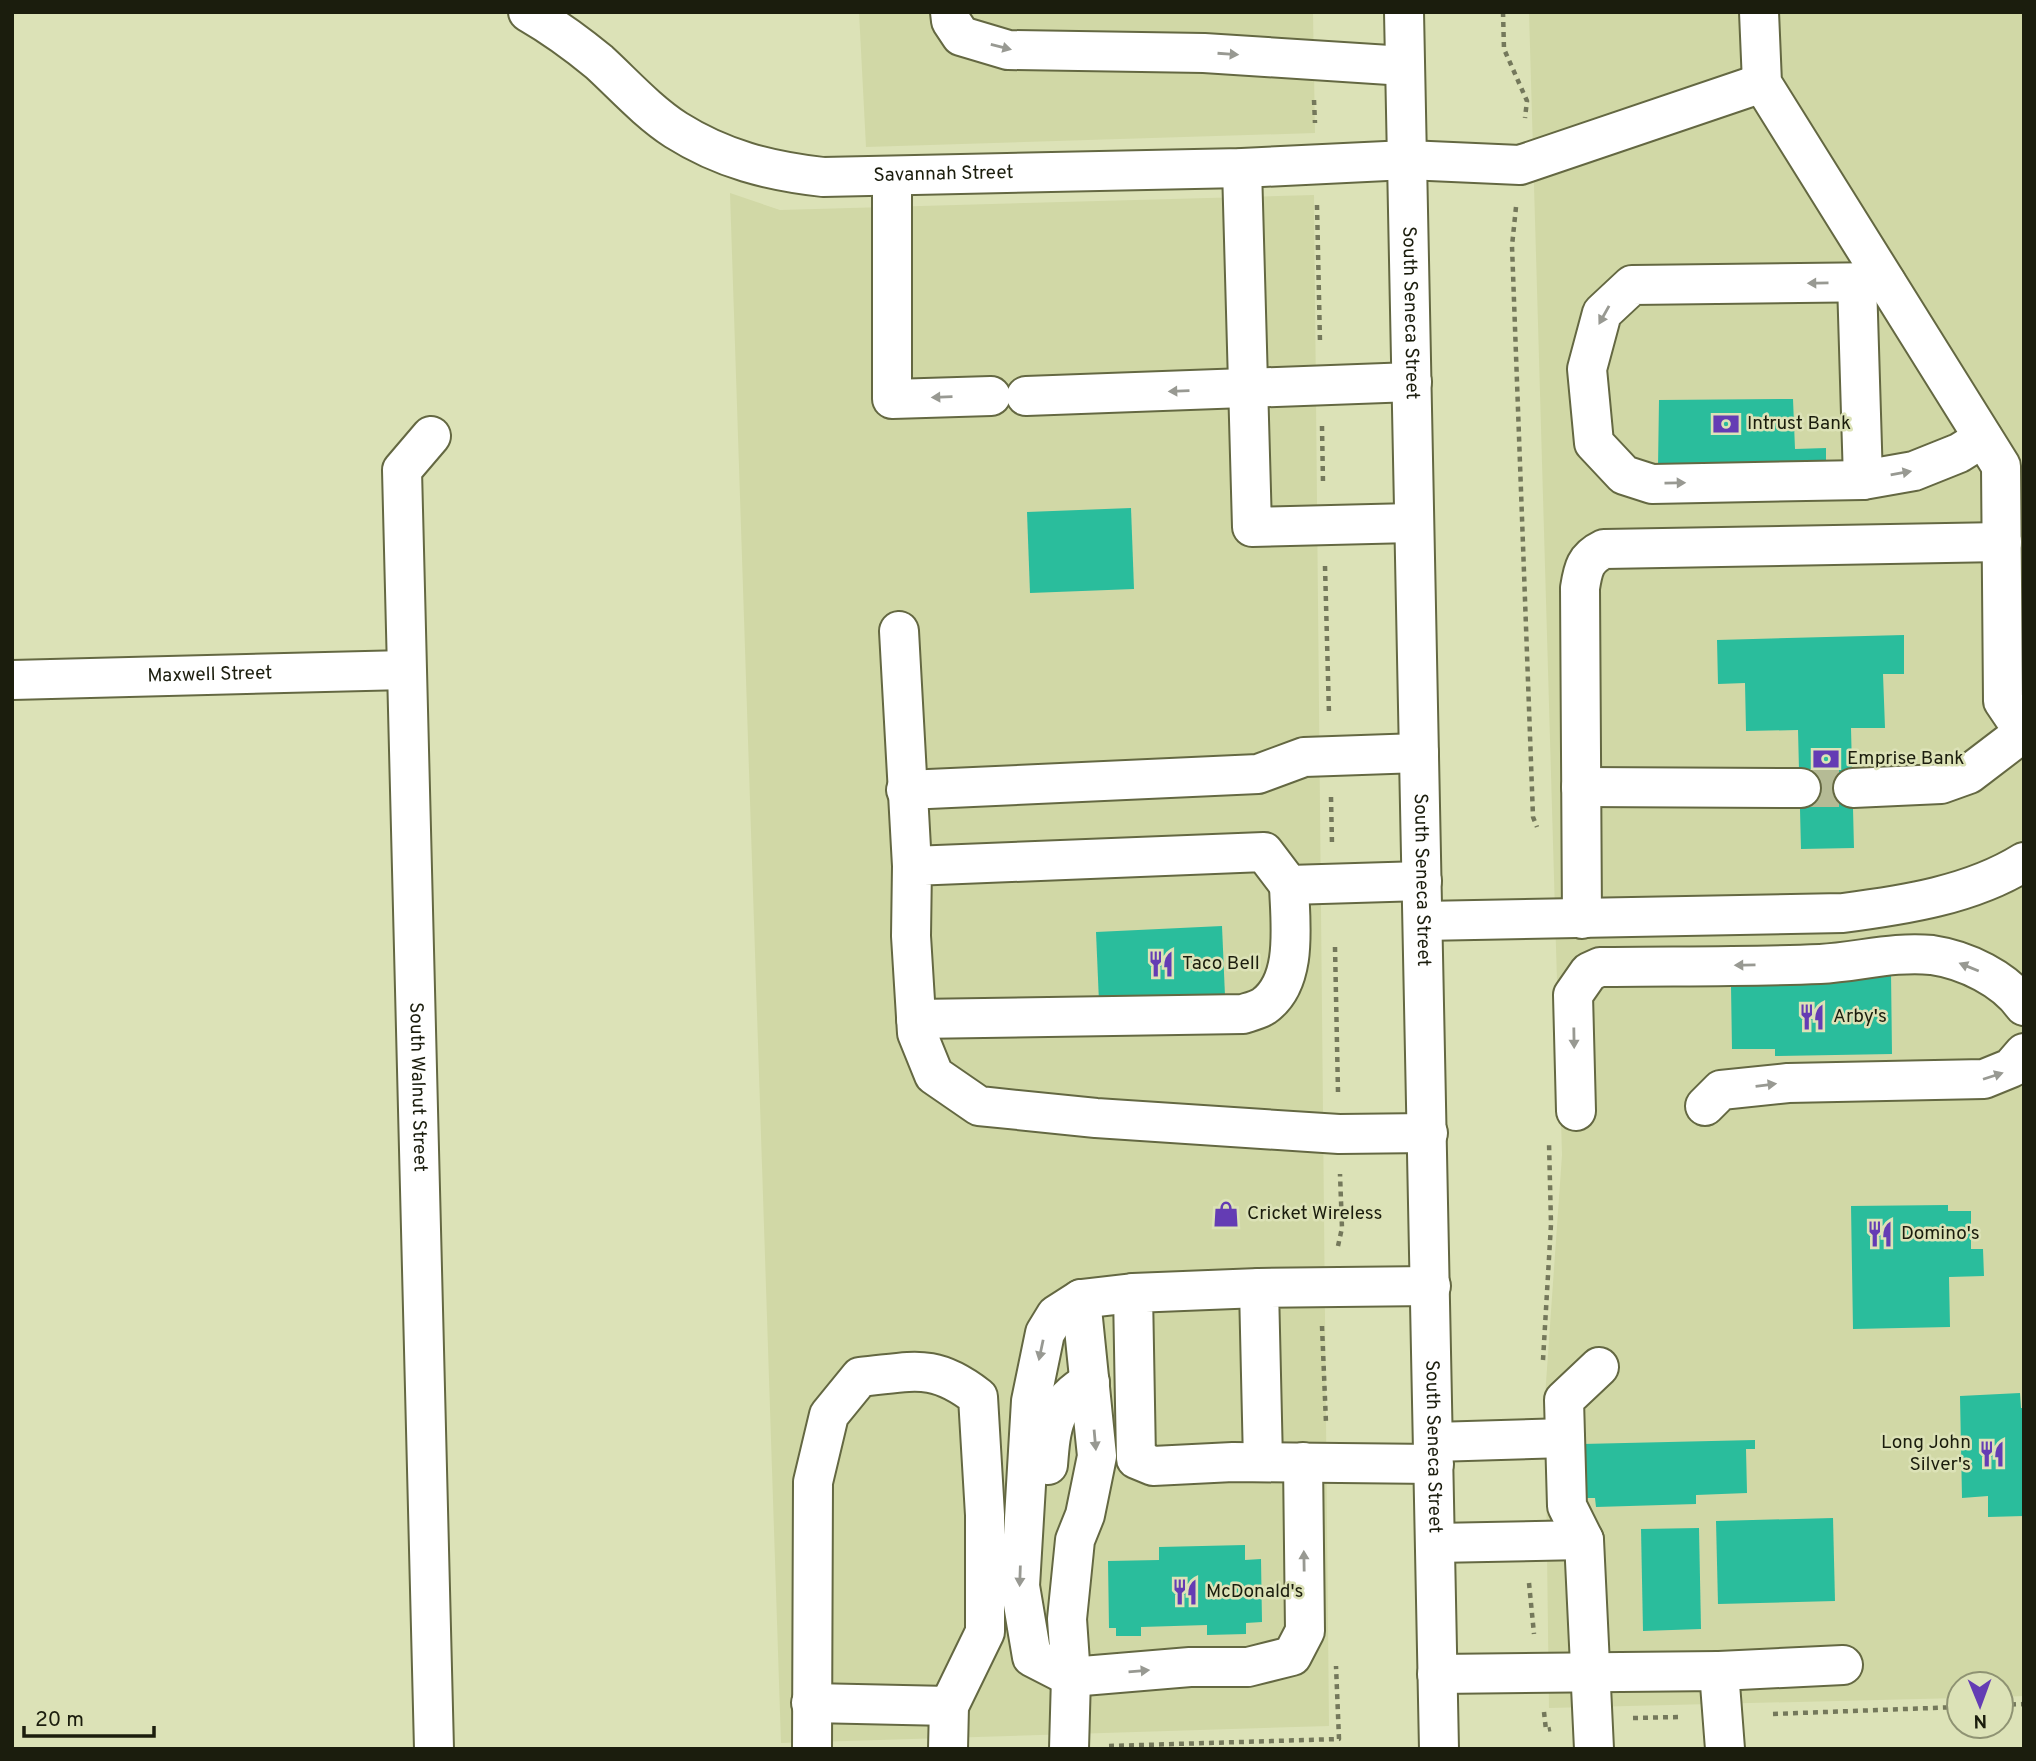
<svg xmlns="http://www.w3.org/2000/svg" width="2036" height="1761" font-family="Overpass,sans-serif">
  <rect width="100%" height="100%" fill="#dce2b7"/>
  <!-- built -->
  <g fill="#d1d8a6">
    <polygon points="859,12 1313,12 1315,133 866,147"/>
    <polygon points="1529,12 2024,12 2024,1696 2001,1697 2001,1684 1959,1684 1959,1698 1549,1708 1545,1397 1562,1155"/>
    <polygon points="730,193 780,210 1314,195 1329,1726 781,1743"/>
  </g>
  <!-- building -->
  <g fill="#2abd9c">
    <polygon points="1793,399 1795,449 1826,448 1826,463 1658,467 1659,400"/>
    <polygon points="1131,508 1134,589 1030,593 1027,512"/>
    <polygon points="1904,635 1904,674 1883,674 1885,728 1851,728 1854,848 1801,849 1798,730 1746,731 1745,683 1718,684 1717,640"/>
    <polygon points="1222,926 1225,996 1099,1002 1096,932"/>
    <polygon points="1891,972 1892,1054 1775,1056 1775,1049 1732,1049 1731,986 1774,985 1774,974"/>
    <polygon points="1948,1205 1948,1211 1971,1211 1971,1249 1983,1249 1984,1276 1949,1277 1950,1327 1853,1329 1851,1206"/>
    <polygon points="2020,1393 2021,1408 2024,1408 2024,1516 1988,1517 1988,1496 1962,1498 1960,1396"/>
    <polygon points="1755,1440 1755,1449 1746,1449 1747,1493 1696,1495 1696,1504 1596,1507 1595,1498 1583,1498 1582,1444"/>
    <polygon points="1833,1518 1835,1601 1718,1604 1716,1521"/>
    <polygon points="1699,1528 1701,1629 1643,1631 1641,1529"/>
    <polygon points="1245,1545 1245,1560 1261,1559 1262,1622 1246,1623 1246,1634 1207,1635 1207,1625 1141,1627 1141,1636 1116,1636 1116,1628 1109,1628 1108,1561 1159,1560 1159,1547"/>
  </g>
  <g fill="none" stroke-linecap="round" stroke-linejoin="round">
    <!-- minor-tunnel -->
    <polyline stroke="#b5bb95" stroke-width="38" stroke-dasharray="38 19" stroke-linecap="butt" points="1801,788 1853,788"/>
    <!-- minor casing -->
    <g stroke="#646842" stroke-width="42">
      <g id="minor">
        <path id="s1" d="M528,12C554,27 576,43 599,62C624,85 647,111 676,130C722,159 769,171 823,177L1242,168L1407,160L1520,165L1762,83"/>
        <polyline points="950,12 951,21 961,36 1008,50 1204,53 1405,66"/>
        <path id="s2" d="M1404,12L1439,1749"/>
        <polyline points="1759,12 1762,83 2001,466 2003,701 2024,732 1969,774 1941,784 1853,788"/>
        <polyline points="1242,168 1252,527 1412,523"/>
        <polyline points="892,177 892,399 991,396"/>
        <polyline points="1857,282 1863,480"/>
        <polyline points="1886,282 1632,285 1602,313 1587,369 1594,443 1624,475 1652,484 1863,480 1914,471 1959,453 1983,438"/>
        <polyline points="1026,396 1412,382"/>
        <path id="s3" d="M431,436L402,470L434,1749"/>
        <polyline points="899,631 912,866"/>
        <path id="s4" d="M12,680L406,670"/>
        <polyline points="1581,787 1801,788"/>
        <polyline points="906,790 1258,774 1304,757 1419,753"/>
        <polyline points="1422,881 1289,885 1264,852 912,866 911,936 917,1033 934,1075 979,1106 1096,1118 1339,1134 1428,1133"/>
        <path d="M1582,919L1580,588C1583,569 1585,558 1604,549L2002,542"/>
        <path d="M1423,921L1843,913C1904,905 1971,895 2024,862"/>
        <path d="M916,1019L1243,1014C1249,1012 1258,1010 1264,1006C1299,981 1290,922 1289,885"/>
        <polyline points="1705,1106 1721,1090 1788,1083 1984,1079 2011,1068 2024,1053"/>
        <path d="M1576,1111L1573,995L1589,972L1600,967C1674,966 1747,967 1820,964C1858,962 1894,951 1932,955C1966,960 2005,979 2024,1006"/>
        <polyline points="1259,1288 1133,1293 1136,1459 1153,1466 1233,1462 1434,1464"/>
        <polyline points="1133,1293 1081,1299 1056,1315 1045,1333 1031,1401 1020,1586 1032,1657 1071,1677 1190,1667 1248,1667 1292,1656 1305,1631 1303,1462"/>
        <polyline points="1434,1442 1565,1438"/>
        <polyline points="1263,1462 1259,1288 1431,1286"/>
        <path d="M1048,1465C1051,1427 1053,1402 1090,1382"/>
        <polyline points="1435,1543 1584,1540"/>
        <polyline points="1719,1671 1843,1665"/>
        <polyline points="1437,1674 1719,1671 1725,1749"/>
        <polyline points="811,1703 949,1706"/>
        <path d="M812,1749L813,1482L829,1415L860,1377C913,1372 933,1362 978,1397L985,1515V1632L949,1706L948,1749"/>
        <polyline points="1069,1749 1071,1677 1067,1619 1075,1540 1085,1515 1097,1456 1081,1299"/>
        <polyline points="1594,1749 1584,1540 1567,1506 1564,1400 1599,1367"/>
      </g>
    </g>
    <!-- path -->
    <g stroke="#74785b" stroke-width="4.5" stroke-dasharray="5 5" stroke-linecap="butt">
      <polyline points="1503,12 1504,49 1527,101 1525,118"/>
      <polyline points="1314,100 1315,123"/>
      <polyline points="1317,205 1320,343"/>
      <polyline points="1516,207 1512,246 1533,817 1537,827"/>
      <polyline points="1322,426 1323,483"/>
      <polyline points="1325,566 1329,714"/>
      <polyline points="1331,797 1332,844"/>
      <polyline points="1335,947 1338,1092"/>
      <polyline points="1338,1246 1342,1228 1340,1174"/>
      <polyline points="1322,1326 1326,1423"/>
      <polyline points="1543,1360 1551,1224 1549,1142"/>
      <polyline points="1529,1583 1534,1634"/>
      <polyline points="2001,1705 2024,1704"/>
      <polyline points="1544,1712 1546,1730 1551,1729"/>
      <polyline points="1773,1714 1959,1707"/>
      <polyline points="1633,1718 1680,1717"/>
      <polyline points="1109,1746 1339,1739 1336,1666"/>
    </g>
    <!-- minor -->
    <use href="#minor" stroke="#fff" stroke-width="38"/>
  </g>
  <!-- one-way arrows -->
  <defs><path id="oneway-solid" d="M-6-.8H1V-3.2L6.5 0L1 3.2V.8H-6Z" transform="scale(1.75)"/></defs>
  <g fill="#989992">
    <use href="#oneway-solid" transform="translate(1001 47) rotate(14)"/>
    <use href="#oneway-solid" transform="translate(1228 54) rotate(4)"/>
    <use href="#oneway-solid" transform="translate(1818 283) rotate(179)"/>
    <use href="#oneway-solid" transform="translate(1604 315) rotate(119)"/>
    <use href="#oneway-solid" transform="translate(1179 391) rotate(178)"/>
    <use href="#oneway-solid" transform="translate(942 397) rotate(178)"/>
    <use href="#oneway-solid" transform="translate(1901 473) rotate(-10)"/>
    <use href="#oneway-solid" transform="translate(1675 483) rotate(-1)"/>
    <use href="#oneway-solid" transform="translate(1745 965) rotate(179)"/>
    <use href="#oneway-solid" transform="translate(1969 967) rotate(-158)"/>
    <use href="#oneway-solid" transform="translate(1574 1038) rotate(89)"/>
    <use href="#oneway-solid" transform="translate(1993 1076) rotate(-18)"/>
    <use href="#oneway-solid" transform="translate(1766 1085) rotate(-7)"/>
    <use href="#oneway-solid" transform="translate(1041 1350) rotate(102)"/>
    <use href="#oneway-solid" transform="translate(1095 1440) rotate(85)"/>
    <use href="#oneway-solid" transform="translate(1304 1561) rotate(-91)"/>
    <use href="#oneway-solid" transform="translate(1020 1576) rotate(92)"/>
    <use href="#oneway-solid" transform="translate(1139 1671) rotate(-5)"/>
  </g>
  <!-- icons -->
  <defs>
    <g id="bank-bare" transform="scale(2.1)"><path d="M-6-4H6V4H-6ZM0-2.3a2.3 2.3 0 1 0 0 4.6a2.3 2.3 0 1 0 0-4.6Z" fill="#643cb4" stroke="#dce2b7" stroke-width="2.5" paint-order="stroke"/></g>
    <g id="restaurant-bare" transform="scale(2.1)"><path d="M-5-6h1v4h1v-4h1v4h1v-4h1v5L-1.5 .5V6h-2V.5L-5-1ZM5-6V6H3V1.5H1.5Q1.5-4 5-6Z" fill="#643cb4" stroke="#dce2b7" stroke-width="2.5" paint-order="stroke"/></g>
    <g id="shop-bare" transform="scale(2.1)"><path d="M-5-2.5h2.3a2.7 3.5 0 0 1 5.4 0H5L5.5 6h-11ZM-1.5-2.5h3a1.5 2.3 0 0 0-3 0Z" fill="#643cb4" stroke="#dce2b7" stroke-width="2.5" paint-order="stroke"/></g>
  </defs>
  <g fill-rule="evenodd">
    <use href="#bank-bare" x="1726" y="424"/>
    <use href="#bank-bare" x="1826" y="759"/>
    <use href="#restaurant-bare" x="1161" y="964"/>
    <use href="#restaurant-bare" x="1812" y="1017"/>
    <use href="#shop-bare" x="1226" y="1214"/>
    <use href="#restaurant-bare" x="1880" y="1234"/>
    <use href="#restaurant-bare" x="1992" y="1454"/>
    <use href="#restaurant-bare" x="1185" y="1592"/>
  </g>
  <g text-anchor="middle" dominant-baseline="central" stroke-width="5" stroke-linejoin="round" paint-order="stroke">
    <!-- street labels -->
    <g font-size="19" fill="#1b1d0d" stroke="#dce2b7">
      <text stroke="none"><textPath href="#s1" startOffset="466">Savannah Street</textPath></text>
      <text stroke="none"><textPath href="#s2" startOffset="301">South Seneca Street</textPath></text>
      <text stroke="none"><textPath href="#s4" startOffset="198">Maxwell Street</textPath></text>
      <text stroke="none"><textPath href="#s2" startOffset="868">South Seneca Street</textPath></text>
      <text stroke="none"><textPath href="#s3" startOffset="662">South Walnut Street</textPath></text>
      <text stroke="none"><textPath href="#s2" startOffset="1435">South Seneca Street</textPath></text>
    </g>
    <!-- poi labels -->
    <g font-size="19" fill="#1b1d0d" stroke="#dce2b7" text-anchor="start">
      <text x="1747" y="424">Intrust Bank</text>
      <text x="1847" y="759">Emprise Bank</text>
      <text x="1182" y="964">Taco Bell</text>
      <text x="1833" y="1017">Arby's</text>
      <text x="1247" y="1214">Cricket Wireless</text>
      <text x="1901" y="1234">Domino's</text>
      <text x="1971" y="1443" text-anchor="end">Long John<tspan x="1971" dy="22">Silver's</tspan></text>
      <text x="1206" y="1592">McDonald's</text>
    </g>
  </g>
  <!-- border -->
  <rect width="2036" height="1761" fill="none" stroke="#1b1d0d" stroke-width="28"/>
  <!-- north arrow -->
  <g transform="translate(1980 1705) rotate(179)"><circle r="33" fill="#dce2b7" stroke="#8f9373" stroke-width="2"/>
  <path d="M0-5L12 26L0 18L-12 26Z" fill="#643cb4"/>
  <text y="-10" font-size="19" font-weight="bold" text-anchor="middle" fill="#1b1d0d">N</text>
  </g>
  <!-- scale -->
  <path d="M24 1726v10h130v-10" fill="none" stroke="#1b1d0d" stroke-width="3.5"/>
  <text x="35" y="1726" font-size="21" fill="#1b1d0d" stroke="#dce2b7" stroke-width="5" paint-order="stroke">20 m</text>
</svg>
